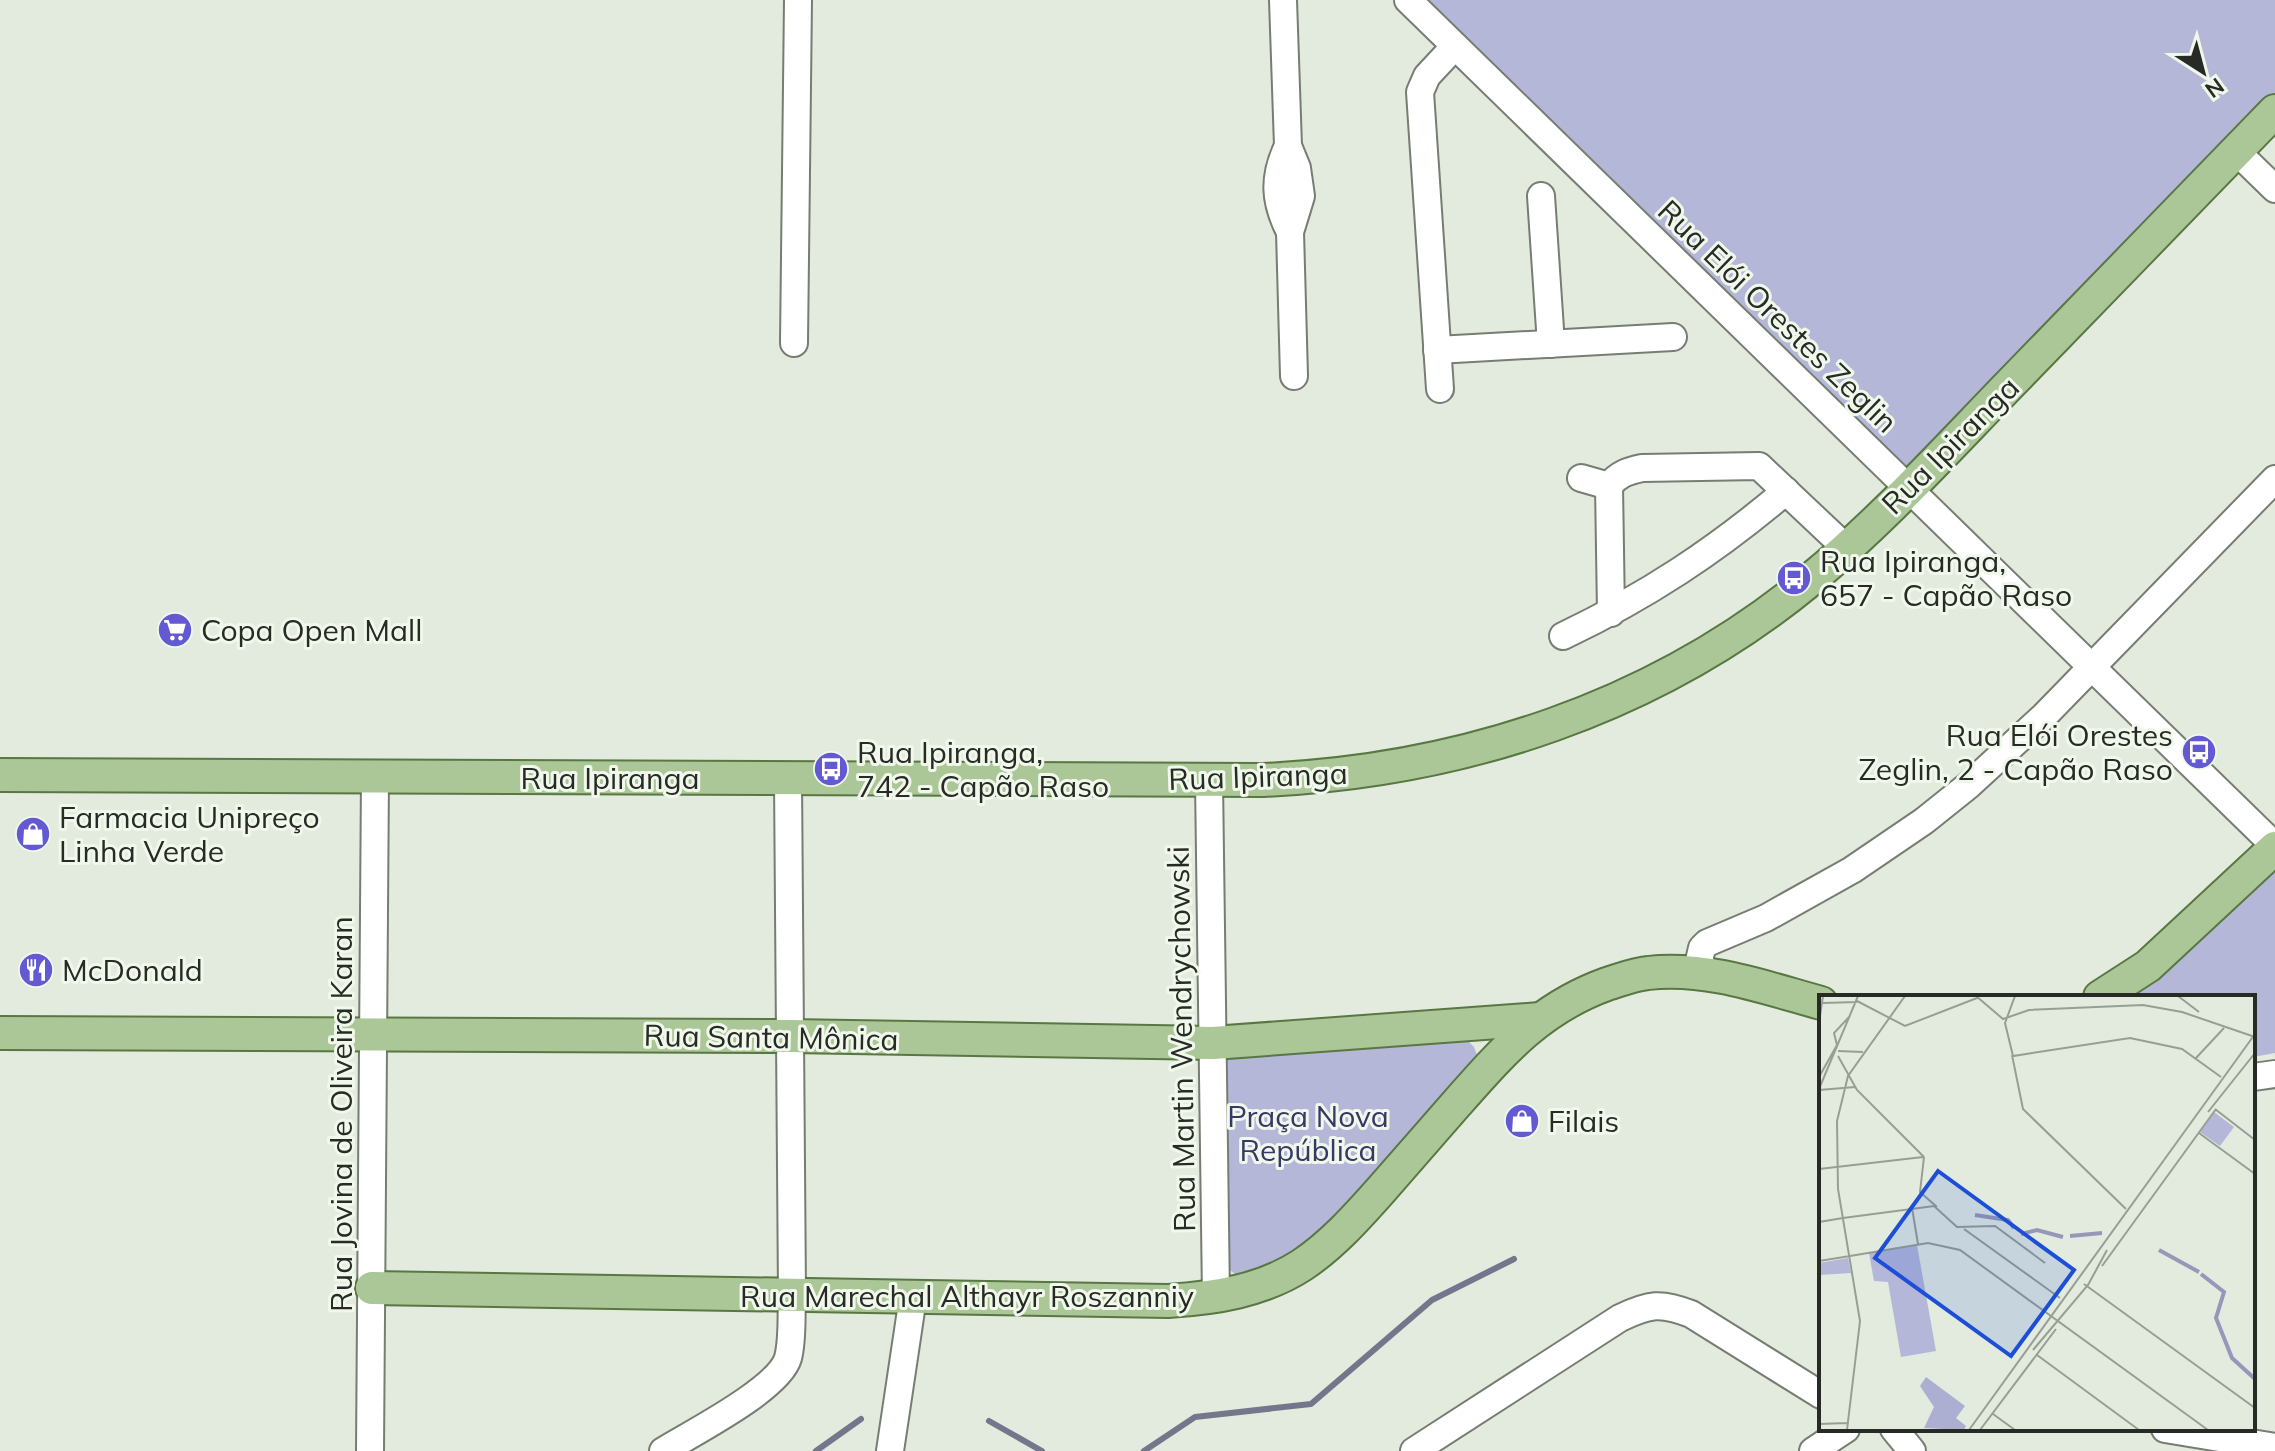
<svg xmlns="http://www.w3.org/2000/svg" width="2275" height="1451" font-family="Mulish,sans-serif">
  <rect width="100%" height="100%" fill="#e3ebde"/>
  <!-- green -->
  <g fill="#b4b7d8">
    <polygon points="1425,0 2275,0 2275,97 1908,471"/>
    <polygon points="2275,868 2275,1053 2253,1057 2253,997 2120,997"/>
    <path d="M1466,1039L1474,1047L1478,1058L1307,1249L1243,1278C1231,1273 1226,1268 1223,1255L1226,1057Z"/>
  </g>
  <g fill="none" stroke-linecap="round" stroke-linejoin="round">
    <!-- stream -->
    <g stroke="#74778c" stroke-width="6">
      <polyline points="989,1421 1042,1451"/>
      <polyline points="816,1451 861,1419"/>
      <polyline points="1144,1451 1195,1417 1311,1404 1432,1300 1514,1259"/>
    </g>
    <!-- minor casing -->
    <g stroke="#767d72" stroke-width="30">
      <g id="minor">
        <polyline points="1283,0 1288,146 1297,168 1301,196 1290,232 1294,376"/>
        <polyline points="1408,0 2275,846"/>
        <path d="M1288,146C1273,177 1274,201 1290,232"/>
        <polyline points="2236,151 2275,189"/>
        <polyline points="1541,196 1551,344"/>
        <polyline points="794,343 798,0"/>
        <polyline points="1437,350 1673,337"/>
        <polyline points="1440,389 1420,92 1427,76 1455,46"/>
        <polyline points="1581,478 1609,486"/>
        <path d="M1611,613L1609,486C1618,474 1628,471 1642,468L1759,466L1846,548"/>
        <path d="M1563,636C1647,596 1715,551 1786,491"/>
        <polyline points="1209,781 1216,1297"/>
        <polyline points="1709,976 1699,961 1702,948 1707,943 1766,918 1852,870 1924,821 1969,785 2044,716 2275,479"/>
        <polyline points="2253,1077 2275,1074"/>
        <polyline points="1894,1429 1912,1451"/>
        <polyline points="2165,1429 2275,1447"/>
        <polyline points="370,1451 375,777"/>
        <path d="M663,1451C692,1433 779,1389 788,1358C793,1339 791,1315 792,1295L788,779"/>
        <polyline points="890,1451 913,1297"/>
        <path d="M1414,1451L1620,1318C1649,1304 1661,1302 1691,1314L1821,1395"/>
        <polyline points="1813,1451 1846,1429"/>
      </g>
    </g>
    <!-- major casing -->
    <g stroke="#587742" stroke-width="36">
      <g id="major">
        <path d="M0,775L1263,780C1462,771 1655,708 1810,580C1882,521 1946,450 2012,382C2100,292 2187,201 2275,111"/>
        <polyline points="2100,997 2148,966 2275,848"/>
        <polyline points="0,1033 790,1036 1213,1043 1540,1019"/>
        <path d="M372,1288L1168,1301C1215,1298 1262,1291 1302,1265C1332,1245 1357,1217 1381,1190C1406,1161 1432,1132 1457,1103C1503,1051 1540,1008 1607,984C1620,980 1635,974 1648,973C1706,966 1766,988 1821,1003"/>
      </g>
    </g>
    <!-- minor -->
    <use href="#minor" stroke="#fff" stroke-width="26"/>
    <!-- major -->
    <use href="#major" stroke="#abc697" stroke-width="32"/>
  </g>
  <!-- icons -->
  <defs>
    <g id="bus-disc" transform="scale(1.8)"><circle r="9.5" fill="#635ad3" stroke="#f0f8eb"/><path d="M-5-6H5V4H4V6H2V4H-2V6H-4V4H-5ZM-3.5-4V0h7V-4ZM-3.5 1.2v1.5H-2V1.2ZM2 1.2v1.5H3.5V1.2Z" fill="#fff"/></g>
    <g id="supermarket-disc" transform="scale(1.8)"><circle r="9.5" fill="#635ad3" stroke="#f0f8eb"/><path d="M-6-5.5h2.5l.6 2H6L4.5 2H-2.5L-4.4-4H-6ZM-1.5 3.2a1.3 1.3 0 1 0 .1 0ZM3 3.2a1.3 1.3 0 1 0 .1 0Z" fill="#fff"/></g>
    <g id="shop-disc" transform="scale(1.8)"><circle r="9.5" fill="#635ad3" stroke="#f0f8eb"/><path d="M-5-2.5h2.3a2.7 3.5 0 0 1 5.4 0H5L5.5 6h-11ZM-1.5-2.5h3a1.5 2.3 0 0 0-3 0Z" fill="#fff"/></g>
    <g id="restaurant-disc" transform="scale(1.8)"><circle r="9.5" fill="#635ad3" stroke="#f0f8eb"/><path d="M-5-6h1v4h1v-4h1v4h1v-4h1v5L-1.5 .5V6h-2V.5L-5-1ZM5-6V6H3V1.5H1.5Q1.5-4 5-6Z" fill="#fff"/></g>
  </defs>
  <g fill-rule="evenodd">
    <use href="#bus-disc" x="1794" y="578"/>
    <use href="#supermarket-disc" x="175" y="630"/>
    <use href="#bus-disc" x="2199" y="752"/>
    <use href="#bus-disc" x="831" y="769"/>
    <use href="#shop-disc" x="33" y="834"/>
    <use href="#restaurant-disc" x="36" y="970"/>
    <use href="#shop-disc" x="1522" y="1121"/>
  </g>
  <g text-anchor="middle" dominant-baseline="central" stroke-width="6" stroke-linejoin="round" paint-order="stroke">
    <!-- street labels -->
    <g font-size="30" fill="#272a25" stroke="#f0f8eb">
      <text transform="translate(1778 316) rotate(44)">Rua Elói Orestes Zeglin</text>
      <text transform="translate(1950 445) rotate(-45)">Rua Ipiranga</text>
      <text transform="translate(1258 776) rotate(-2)">Rua Ipiranga</text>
      <text x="610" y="778">Rua Ipiranga</text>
      <text transform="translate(771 1037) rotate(1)">Rua Santa Mônica</text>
      <text transform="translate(1181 1039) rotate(-91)">Rua Martin Wendrychowski</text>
      <text transform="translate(341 1114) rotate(-90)">Rua Jovina de Oliveira Karan</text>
      <text x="967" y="1296">Rua Marechal Althayr Roszanniy</text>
    </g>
    <!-- poi labels -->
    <g font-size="30" fill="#272a25" stroke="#f0f8eb" text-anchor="start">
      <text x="1820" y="561">Rua Ipiranga,<tspan x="1820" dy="34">657 - Capão Raso</tspan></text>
      <text x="201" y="630">Copa Open Mall</text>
      <text x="2173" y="735" text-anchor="end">Rua Elói Orestes<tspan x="2173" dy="34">Zeglin, 2 - Capão Raso</tspan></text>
      <text x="857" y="752">Rua Ipiranga,<tspan x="857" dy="34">742 - Capão Raso</tspan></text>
      <text x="59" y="817">Farmacia Unipreço<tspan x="59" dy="34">Linha Verde</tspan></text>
      <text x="62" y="970">McDonald</text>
      <text x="1548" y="1121">Filais</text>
    </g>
    <!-- park labels -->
    <g font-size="30" fill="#383866" stroke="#f0f8eb">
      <text x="1308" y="1116">Praça Nova<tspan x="1308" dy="34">República</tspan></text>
    </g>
  </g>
  <!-- overview -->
  <g transform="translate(1819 995)">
    <rect width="436" height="436" fill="#e3ebde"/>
    <path d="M395,117L415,132L401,151L381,137ZM98,250L117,356L82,362L69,287L55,286L50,258ZM29,263L32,278L0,280V268Z" fill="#b4b7d8"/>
    <path d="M107,382L146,411L137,423L147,431L145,435L105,433L115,412L101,391Z" fill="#acafd1"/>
    <path fill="none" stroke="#9598b8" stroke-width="4" d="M156,220L189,225L195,233M202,239L218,235L244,242M251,241L283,238M340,255L380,277M382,279L405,297L397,323L413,363L436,384"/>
    <path fill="none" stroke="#989e94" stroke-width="2" d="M157,1L184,24L210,15L324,10L363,17L436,42M196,1L186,28L194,61L311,43L363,54L402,82M359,1L380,17M38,6L86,31L158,3M4,8L38,7M0,28L4,1M19,56L44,57M193,60L204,114L307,214M19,61L38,95L105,162M377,63L405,33M0,82L18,50L15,38L31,21M0,94L39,1M0,95L36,92M396,114L436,145M389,117L436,58M380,138L436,179M105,162L101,197L118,212M0,174L104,162M93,213L99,249M24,223L115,211L138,232L176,231L226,268M0,227L24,223M145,234L241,303M31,261L109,248L141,255L389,435M0,266L31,261M283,271L397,114M265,289L436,413M214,355L269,290L288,255M218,360L320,435M174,419L196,435M0,429L28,428M28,435L41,326L19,194L18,126L29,81L86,1M150,435L436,39M161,435L237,334"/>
    <path fill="#1d4ed8" fill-opacity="0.15" stroke="#1d4ed8" stroke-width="4" d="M119,176L255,275L192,361L56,263Z"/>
    <rect width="436" height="436" fill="none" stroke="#272a25" stroke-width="4"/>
  </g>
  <!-- north arrow -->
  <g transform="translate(2203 72) rotate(144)" stroke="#f0f8eb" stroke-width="6" paint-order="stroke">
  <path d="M0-6L14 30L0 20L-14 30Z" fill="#272a25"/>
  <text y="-12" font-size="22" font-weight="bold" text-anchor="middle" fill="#272a25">N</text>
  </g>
</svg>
